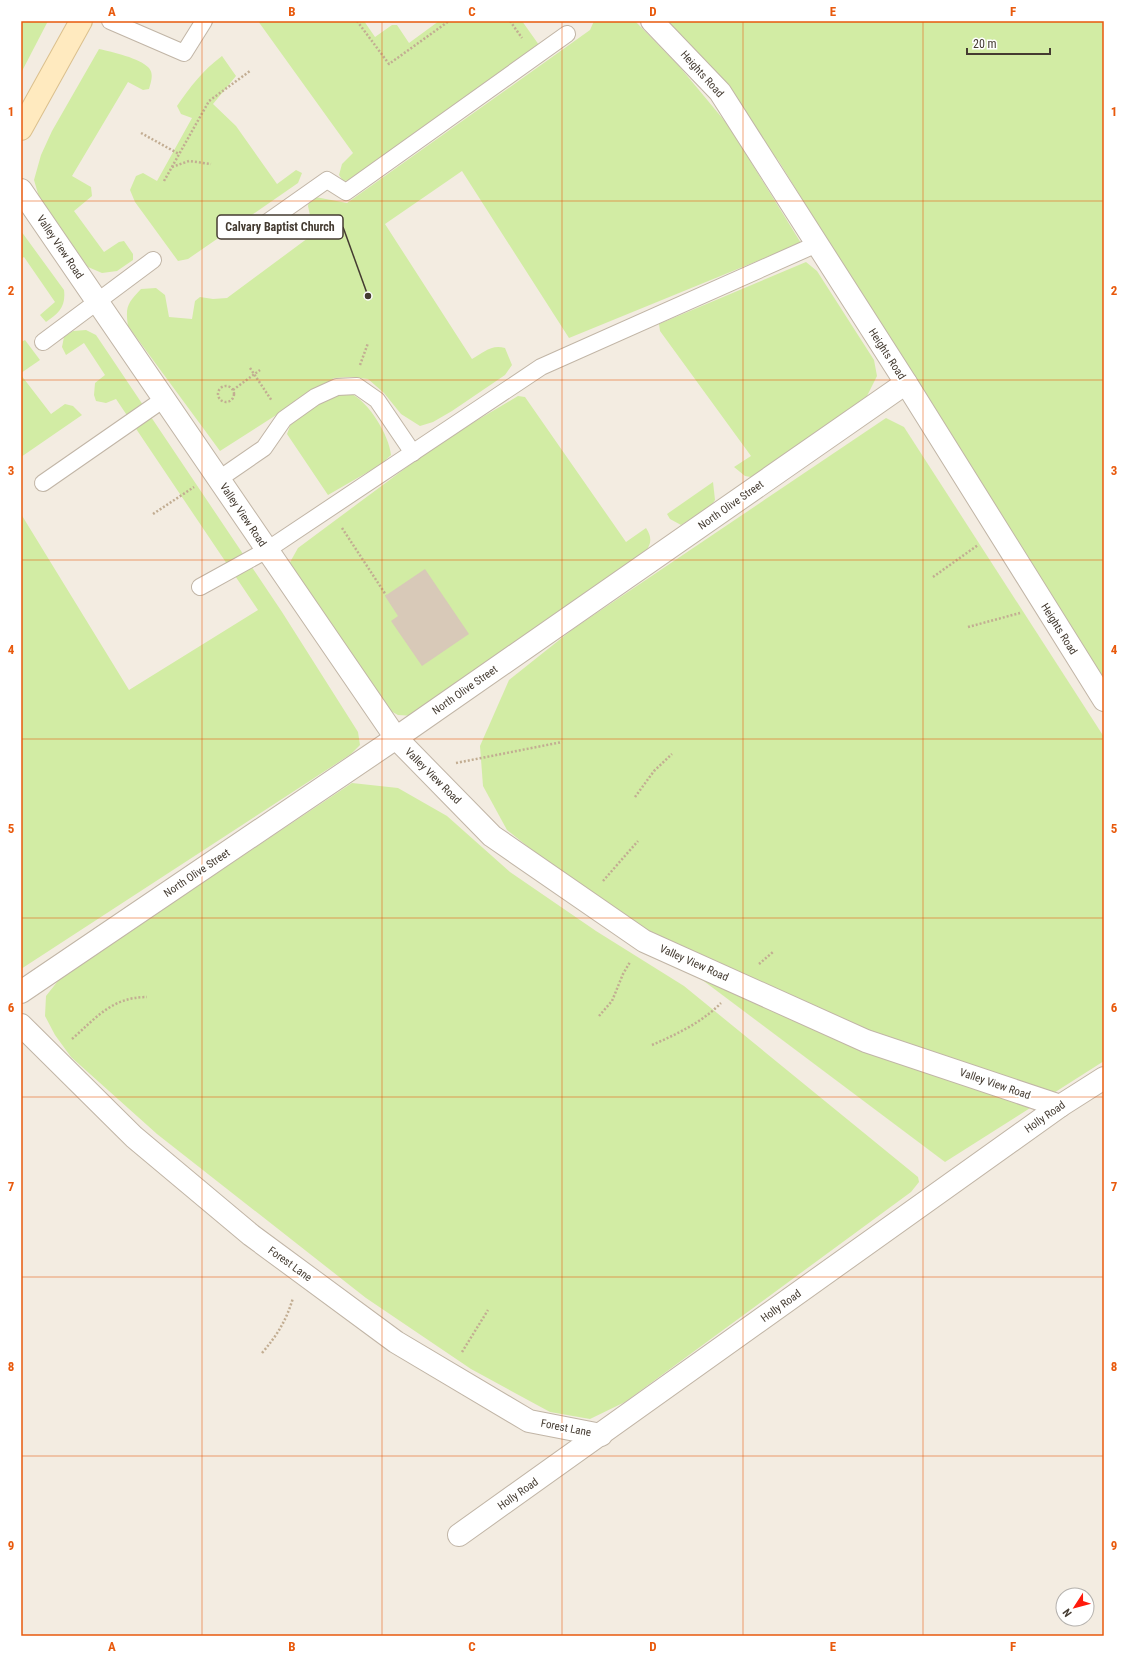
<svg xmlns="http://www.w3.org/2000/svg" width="1125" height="1657" font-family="'Roboto Condensed',sans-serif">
  <rect width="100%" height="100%" fill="#f3ece1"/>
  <!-- green -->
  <g fill="#d2eca4">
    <polygon points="23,21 48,21 21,73 21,24"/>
    <polygon points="258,21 364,21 375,37 392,25 397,25 409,43 439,21 522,21 539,45 353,180 343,181 339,175 342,164 353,153"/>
    <path d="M594,21H635L679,66L728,125L801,243L569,338L462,171L385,224L472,359C483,353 491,344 505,348L512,365L505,375L452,411L433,422L420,426L401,414L384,393L368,379L350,377L334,378L220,451L128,326C125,306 128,303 141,289L156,288L165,295L169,317L192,319L195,301L200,297L213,299L227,298L308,238L312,225L308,206L310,196L347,203L590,30Z"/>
    <polygon points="660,21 1104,21 1104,687 778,160"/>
    <path d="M99,49C112,52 140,58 149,68C154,74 151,82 149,89L143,90L128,82L72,176L91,187L92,196L74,211L104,252L119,242L124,241L133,254V260L117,271L102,273L88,267L39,197L34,180L41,155L52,131Z"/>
    <path d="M222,56L236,76L213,104L236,126L277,184L296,170L302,173L298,183L188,259L178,261L135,202L130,190L136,176L143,173L157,181L192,118L181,114L177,106C190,87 203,70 222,56Z"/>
    <path d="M21,231L64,290C66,307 59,313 46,322L40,315L55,302L24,257L21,259Z"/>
    <polygon points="806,262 817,271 874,360 877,376 867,396 756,478 745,476 734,467 751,456 660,331 659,324"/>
    <polygon points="86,330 96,335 282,612 358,732 360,745 351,754 21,969 21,514 129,690 258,610 116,399 106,403 96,401 94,395 95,383 105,375 84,343 66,355 62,347 64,337 73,331"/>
    <polygon points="25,340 40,360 21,373 21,342"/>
    <polygon points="21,375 51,414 65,404 73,406 82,415 21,457"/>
    <path d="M337,391C341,392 346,392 350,393C369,402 389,435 391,455L380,465L328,495L287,434L294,415Z"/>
    <path d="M518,396L525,397L626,542L646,528C654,540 650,547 641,557L414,716L398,715L387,709L289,564L298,548L442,441Z"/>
    <polygon points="886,418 904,427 1104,737 1104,1061 945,1162 577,886 507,830 483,786 480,746 509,680 573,629"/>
    <polygon points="713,482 715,500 711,506 681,525 670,519 667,514"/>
    <polygon points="352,783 398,788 447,816 510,872 596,931 684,986 918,1177 919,1182 911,1192 625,1402 590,1419 550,1412 471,1369 366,1298 157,1134 71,1057 55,1035 45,1016 46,996 61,977"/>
  </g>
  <!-- building -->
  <polygon fill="#d8c9b8" points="425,569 469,634 422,666 391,621 398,616 385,596"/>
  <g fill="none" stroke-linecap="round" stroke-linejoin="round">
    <!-- lane casing -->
    <g stroke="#c1b5a6" stroke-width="18">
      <g id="lane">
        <polyline points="110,21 184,53 204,21"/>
        <polyline points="266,223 327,180 346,192 567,34"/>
        <polyline points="43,342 153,260"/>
        <polyline points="219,479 264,448 284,419 315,397 337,387 357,386 377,400 413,453"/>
        <polyline points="43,483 164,399"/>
        <polyline points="200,587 267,550 541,367 817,244"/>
      </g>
    </g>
    <!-- street casing -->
    <g stroke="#c1b5a6" stroke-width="24">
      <g id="street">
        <polyline points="652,21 720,92 906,383 1104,700"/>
        <polyline points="21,190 396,738 492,836 644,941 866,1041 1060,1106"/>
        <polyline points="21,992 396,738 906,383"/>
        <polyline points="21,1025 134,1137 251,1235 396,1342 529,1421 601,1435"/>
        <polyline points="459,1535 1060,1106 1104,1078"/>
      </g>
    </g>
    <!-- secondary casing -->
    <g stroke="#dbc08d" stroke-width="24">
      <polyline id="secondary" points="21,129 81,21"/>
    </g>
    <!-- path -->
    <g stroke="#c2ad92" stroke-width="2.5" stroke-dasharray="2 2" stroke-linecap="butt">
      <polyline points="357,21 389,64 449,21"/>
      <polyline points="510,21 522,38"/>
      <polyline points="141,133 179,154"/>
      <polyline points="172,167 189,161 211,164"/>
      <polyline points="164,181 209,101 250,71"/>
      <polyline points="360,365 368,343"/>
      <polyline points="250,368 272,401"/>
      <circle cx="226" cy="394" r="8"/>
      <polyline points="233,390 260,370"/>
      <polyline points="153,514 194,487"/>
      <polyline points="342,528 386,595"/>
      <polyline points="933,577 978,545"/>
      <polyline points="968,627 1020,613"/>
      <polyline points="456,763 562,742"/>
      <polyline points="635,797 654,771 672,754"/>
      <polyline points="603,881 638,841"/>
      <polyline points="759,964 773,952"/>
      <polyline points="599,1016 612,1001 623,974 630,962"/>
      <path d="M72,1039C96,1018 112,997 147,997"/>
      <path d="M652,1045C677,1034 701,1023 721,1003"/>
      <polyline points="462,1352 488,1310"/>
      <path d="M262,1353C278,1334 286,1321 293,1298"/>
    </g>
    <!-- lane -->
    <use href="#lane" stroke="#fff" stroke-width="16"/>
    <!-- street -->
    <use href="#street" stroke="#fff" stroke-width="22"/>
    <!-- secondary -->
    <use href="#secondary" stroke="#ffeabf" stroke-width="22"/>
  </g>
  <!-- grid -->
  <path fill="none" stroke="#e8590c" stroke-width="1" stroke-opacity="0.55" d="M202,21V1636M382,21V1636M562,21V1636M743,21V1636M923,21V1636M21,201H1104M21,380H1104M21,560H1104M21,739H1104M21,918H1104M21,1097H1104M21,1277H1104M21,1456H1104"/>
  <g text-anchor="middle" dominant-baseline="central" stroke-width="4" stroke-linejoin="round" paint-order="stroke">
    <!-- street labels -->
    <g font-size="11" fill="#443b31" stroke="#fff">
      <text transform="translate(702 74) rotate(48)">Heights Road</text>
      <text transform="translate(60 247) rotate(56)">Valley View Road</text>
      <text transform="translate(887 354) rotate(57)">Heights Road</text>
      <text transform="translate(731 505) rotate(-35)">North Olive Street</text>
      <text transform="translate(243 515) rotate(56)">Valley View Road</text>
      <text transform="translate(1059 629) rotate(58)">Heights Road</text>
      <text transform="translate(465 690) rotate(-35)">North Olive Street</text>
      <text transform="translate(433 776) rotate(45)">Valley View Road</text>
      <text transform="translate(197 873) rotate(-34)">North Olive Street</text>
      <text transform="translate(694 963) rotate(24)">Valley View Road</text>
      <text transform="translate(995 1084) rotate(19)">Valley View Road</text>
      <text transform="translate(1045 1117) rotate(-35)">Holly Road</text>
      <text transform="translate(290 1264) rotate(36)">Forest Lane</text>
      <text transform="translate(781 1306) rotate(-36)">Holly Road</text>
      <text transform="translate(566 1428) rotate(11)">Forest Lane</text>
      <text transform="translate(518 1494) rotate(-35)">Holly Road</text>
    </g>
  </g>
  <!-- callouts -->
  <path fill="none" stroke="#443b31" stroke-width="1.5" d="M368 296L343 227"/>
  <circle fill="#443b31" stroke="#fff" stroke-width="1.5" cx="368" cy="296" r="4"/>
  <rect fill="#fff" stroke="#443b31" stroke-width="1.5" x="217" y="215" width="126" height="24" rx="4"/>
  <g font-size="12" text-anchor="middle" font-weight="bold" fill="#443b31">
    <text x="280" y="231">Calvary Baptist Church</text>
  </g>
  <!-- border -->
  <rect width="1125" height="1657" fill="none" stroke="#ffffff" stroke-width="44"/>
  <!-- north arrow -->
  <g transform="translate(1075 1607) rotate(234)"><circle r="19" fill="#ffffff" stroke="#b4b1ad"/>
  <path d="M0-3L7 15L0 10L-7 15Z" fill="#ff1a0c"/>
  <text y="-6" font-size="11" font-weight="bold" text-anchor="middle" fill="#443b31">N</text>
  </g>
  <!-- scale -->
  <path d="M967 48v6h83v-6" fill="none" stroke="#443b31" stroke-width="2"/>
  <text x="973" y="48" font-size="12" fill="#443b31" stroke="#ffffff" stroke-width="3" paint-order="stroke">20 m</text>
  <rect x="22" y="22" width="1081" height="1613" fill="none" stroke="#e8590c" stroke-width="1.5"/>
  <g font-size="13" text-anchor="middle" font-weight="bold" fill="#e8590c">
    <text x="112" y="16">A</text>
    <text x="292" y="16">B</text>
    <text x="472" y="16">C</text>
    <text x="653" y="16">D</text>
    <text x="833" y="16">E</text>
    <text x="1013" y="16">F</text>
    <text x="11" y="116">1</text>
    <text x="1114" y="116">1</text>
    <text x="11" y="295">2</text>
    <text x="1114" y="295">2</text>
    <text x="11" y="475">3</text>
    <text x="1114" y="475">3</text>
    <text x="11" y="654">4</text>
    <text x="1114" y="654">4</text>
    <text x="11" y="833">5</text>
    <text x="1114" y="833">5</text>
    <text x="11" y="1012">6</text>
    <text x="1114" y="1012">6</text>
    <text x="11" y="1191">7</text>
    <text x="1114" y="1191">7</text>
    <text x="11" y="1371">8</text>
    <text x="1114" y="1371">8</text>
    <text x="11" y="1550">9</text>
    <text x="1114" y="1550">9</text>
    <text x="112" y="1651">A</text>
    <text x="292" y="1651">B</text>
    <text x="472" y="1651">C</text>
    <text x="653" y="1651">D</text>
    <text x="833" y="1651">E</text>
    <text x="1013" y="1651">F</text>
  </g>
</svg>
